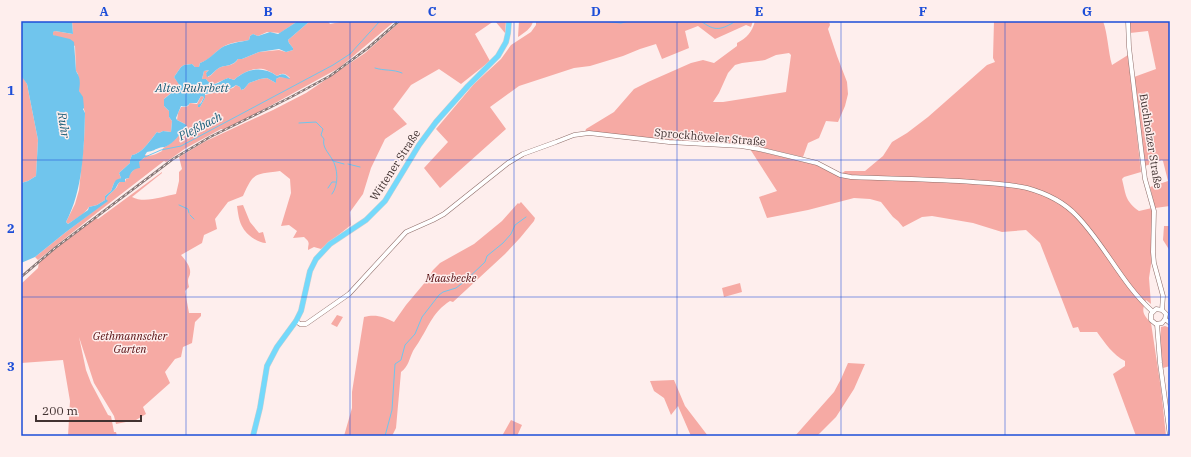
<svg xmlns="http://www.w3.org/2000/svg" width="1191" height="457" font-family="'IBM Plex Serif',serif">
  <rect width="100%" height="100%" fill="#feeeed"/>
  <!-- green -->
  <g fill="#f6aaa4" fill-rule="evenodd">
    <path d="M72,21H298L280,33L267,32L258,36L253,34L250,36L249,40C240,42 230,42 221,48C213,54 211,59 200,63L199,67H195L192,64L184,65L181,67L174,77L180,85L164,99V106L169,111V117L172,121L171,132L163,131L159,133L157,132C151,139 142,154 132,155L130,160V163L119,173L121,178L114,183L111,191L105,196V200L97,205L89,207C85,214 75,219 68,224L66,222L75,204L79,190L84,141L85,113L79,91L78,74L76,71L75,46L53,35L52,32L55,31L73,34Z"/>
    <path d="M310,21H328L330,24L345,21H395L339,68L257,113L225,129H221L186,148L166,162L164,161L98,212L38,260L35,257L66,232L107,201L106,199C108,194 112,193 115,189C118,187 117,184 120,182H125L126,179L129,178V175L139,164V162L145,157V155C151,157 156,154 162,151L163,148C173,143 179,135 187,127L185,124L177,120L178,113L181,107H185L188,106L190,103L197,104L201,96L204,97L198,107H200L205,98V95L233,88L236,85L240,87L241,90L244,89L249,83L260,79L267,78L276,83V79L280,77L290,78C286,74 283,72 277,76C275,74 265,69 263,69C253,67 240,74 234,80L228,78L214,84L209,83L206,79H202L204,71L209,70L206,73L208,77C213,75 215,69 221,67C227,65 234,66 238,59H242L259,52L279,50L286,52L293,50V48L289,43L288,40Z"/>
    <path d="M401,21H494L475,34L490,61L461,84L439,69L411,85L393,109L407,124L385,139L371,168L363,194L350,212L351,225L321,249L314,247L308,250C308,243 311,243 304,237L293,238L297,231L289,225L281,226L291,193L290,179L280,171C255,175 254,171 243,196L228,202L215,219L217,229L204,235L202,243L181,255C185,260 189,264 190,270C191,278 186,276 189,287L185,291L189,313H201V316L195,322L192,343L183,347L181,357L175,359L165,372L170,383L143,407L146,414L136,420L116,424L114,416L94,383L79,337L86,370L91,383L108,415L111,416L114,432H116L117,436H68L70,401L63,360L21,363V284L38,268L39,262L45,257L96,218L98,219L162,172V173L132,197C145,204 163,196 176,194L179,181V172L182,169L179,157L206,141L273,110L306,93L365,53Z"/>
    <polygon points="495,21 506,21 505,33"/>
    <path d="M519,21H533C532,28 524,33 518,37Z"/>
    <polygon points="536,21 753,21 751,27 746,25 715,39 698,26 685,31 689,48 662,59 656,44 640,49 623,56 590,66 574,68 519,86 490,107 506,129 440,188 424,168 448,142 436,129 474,84 501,59 511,45 531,32 536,25"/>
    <path d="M755,21H829L830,25L828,29L837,56L847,82L848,94L845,106L838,122L826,121L819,138L808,143L803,157L760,147L677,141L585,132L586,129L614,112L634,89L648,82L691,63L703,60L714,63L737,46V43C747,38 752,32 755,21ZM789,53L791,55L786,92L723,102H713L719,93L728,73L735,65L742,63L765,60L776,55Z"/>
    <path d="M994,21H1103C1108,35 1108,51 1112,65L1128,55L1141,172L1124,177L1122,179C1126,195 1125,201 1139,211L1152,208V258L1149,278L1151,304L1146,300C1141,312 1143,314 1151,323L1161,389L1166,436H1136L1113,374L1125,366V361C1113,355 1105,343 1097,332H1080L1078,327L1073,328L1040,243L1026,230L1002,232L973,223L932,216L922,217L903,227L898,221L893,217L881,202L870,199L854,198L808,210L767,218L759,197L777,191L750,149L816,165L838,176L845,171H865L883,156L892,142L907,133L928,117L987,65L995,62L993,58Z"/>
    <polygon points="1129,21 1170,21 1170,206 1155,208 1150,187 1168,181 1163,161 1162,160 1145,166 1134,77 1156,69 1148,31 1130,33"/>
    <polygon points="22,76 27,84 38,140 36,176 28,181 21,183 21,78"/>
    <path d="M521,202L535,218L534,221L520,238L505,254L453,302L450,301C433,312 430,324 420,340C418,344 415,347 413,351C409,359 409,366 401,372L396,428L392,436H344L352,408V392L364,317C376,314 384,317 394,322L406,305L427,280L433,270L440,263L474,244L502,221L518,203L519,204Z"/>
    <path d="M243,205L250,222L259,233L263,232L266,243C258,243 247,235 243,228C239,222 238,213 237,206Z"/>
    <polygon points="1164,226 1170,226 1170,251 1163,240"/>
    <polygon points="740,283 742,292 724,297 722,288"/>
    <polygon points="337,315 343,317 337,327 331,324"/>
    <polygon points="1165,326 1170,328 1170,366 1163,368 1160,343 1161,327"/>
    <polygon points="848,363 865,364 854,389 836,417 817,436 795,436 834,392 841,379"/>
    <polygon points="674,380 685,406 708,436 691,436 678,406 671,415 664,398 654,391 650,381"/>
    <polygon points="511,420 522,425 517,436 502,436"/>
  </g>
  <!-- water -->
  <path fill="#70c5ed" d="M21,21H72L73,34L55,31L53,32V35L70,39L74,42L76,71C81,79 80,83 79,91L83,97L84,108L83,109L85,113C84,149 83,190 66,222L68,224L88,210L89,207L97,205L105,200V196L111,191L114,183L116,180L121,178L119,173L130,163V160L132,155C142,154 151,139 157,132L159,133L163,131L171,132L172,121L169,117V111L164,106V99L180,86L174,77L181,67L184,65L192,64L195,67H199L200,63C210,59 213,54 221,48C229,43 240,42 249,40L250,36L253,34L258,36L270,32L278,34L298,21H310L288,40L289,43L293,48V50L286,52L279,49L259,52L242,59H238C233,66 227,65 221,67C215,69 213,75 207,77L206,73L209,70L204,71L202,79H206C214,90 220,80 228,78C228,78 234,80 234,80C246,69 262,65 277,76C283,73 286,74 290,79L280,77L276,79V83L267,78L260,79L249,83L244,89L241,90L240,87L236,85C231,90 213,93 205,94V98L200,107H198V105L201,103L204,97L201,96L197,103H190C187,107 186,107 181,106L176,118L177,120L185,124L187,126C180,134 174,143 165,147C163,147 161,147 159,148C153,150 154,151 147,152L145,155V157L139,162L140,168C135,168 130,172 129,178L125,179V182H120C117,184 117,187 115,189C112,193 108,194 106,199L108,201L66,232L35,257L21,263V183L28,181L36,176L38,140L27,84L22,77L21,78Z"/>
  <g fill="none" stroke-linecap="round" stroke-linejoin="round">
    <!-- stream -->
    <g stroke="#70c5ed" stroke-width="1">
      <polyline points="579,21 601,21 621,23 629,21"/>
      <path d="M701,21C715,32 721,30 736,21"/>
      <path d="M375,68C384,71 393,69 402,73"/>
      <path d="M299,123L316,122L323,129L321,135L324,139C322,147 328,152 332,159C338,168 339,185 332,194"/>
      <polyline points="145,157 161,150 181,146 333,65 350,54 380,21"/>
      <polyline points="333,161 344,164"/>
      <polyline points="348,164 360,167"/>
      <polyline points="328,188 332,182 336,182"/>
      <polyline points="179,205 188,209 189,213"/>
      <polyline points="190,215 194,219"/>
      <polyline points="385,436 392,410 395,364 401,360 405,345 415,334 422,317 439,295 443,292 456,288 465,281 485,262 487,256 503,243 511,234 515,225 526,217"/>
    </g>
    <!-- minor casing -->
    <g stroke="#8f6e6a" stroke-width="5">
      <g id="minor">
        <polyline points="1128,21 1129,47 1141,148 1145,179 1154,211 1153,252 1154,263 1163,296 1162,310"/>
        <polyline points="1165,319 1162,323 1156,324 1151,320 1151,314 1156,309 1162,310 1166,314 1165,319 1170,323"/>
        <path d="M296,321L300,324H306L349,294L406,232L433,220L444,214L508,163L523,154L556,142L574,135L589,133L669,142L741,146L759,149L817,163L840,175L851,177C892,179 932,179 973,182C990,183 1010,184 1027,188C1045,193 1064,202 1077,216C1105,245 1122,284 1152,311"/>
        <polyline points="1157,324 1160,363 1170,436"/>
      </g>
    </g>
    <!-- major casing -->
    <g stroke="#d1cece" stroke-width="6">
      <polyline id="major" points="253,436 260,408 267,366 277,347 296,321 301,311 310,271 316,259 330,244 366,220 385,201 419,145 436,122 468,86 498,56 506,42 508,33 509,21"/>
    </g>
    <!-- minor -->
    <use href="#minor" stroke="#fff" stroke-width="4"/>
    <!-- major -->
    <use href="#major" stroke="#74d9fb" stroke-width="5"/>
    <!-- rail casing -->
    <g stroke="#867776" stroke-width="2.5">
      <polyline id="rail" points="21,277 55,248 173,159 210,137 291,97 330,76 368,48 399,21"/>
    </g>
    <!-- rail -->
    <use href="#rail" stroke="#feeeed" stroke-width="1" stroke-dasharray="3" stroke-linecap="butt"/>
  </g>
  <!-- grid -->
  <path fill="none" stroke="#1d4ed8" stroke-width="1" stroke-opacity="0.55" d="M186,21V436M350,21V436M514,21V436M677,21V436M841,21V436M1005,21V436M21,160H1170M21,297H1170"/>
  <g text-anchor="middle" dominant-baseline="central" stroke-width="3" stroke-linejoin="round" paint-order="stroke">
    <!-- street labels -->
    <g font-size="11" fill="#413231" stroke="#feeeed">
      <text transform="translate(710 137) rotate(5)">Sprockhöveler Straße</text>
      <text transform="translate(1151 141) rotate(81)">Buchholzer Straße</text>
      <text transform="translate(395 165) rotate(-57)">Wittener Straße</text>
    </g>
    <!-- park labels -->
    <g font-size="11" font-style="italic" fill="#550c0f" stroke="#feeeed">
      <text x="451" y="278">Maasbecke</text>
      <text x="130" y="336">Gethmannscher<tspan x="130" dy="13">Garten</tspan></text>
    </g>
    <!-- water labels -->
    <g font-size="12" font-style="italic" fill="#1b5e79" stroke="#feeeed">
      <text x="192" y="87">Altes Ruhrbett</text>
      <text transform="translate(64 125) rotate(82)">Ruhr</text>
      <text transform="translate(200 126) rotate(-27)">Pleßbach</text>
    </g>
  </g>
  <!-- border -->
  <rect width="1191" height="457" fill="none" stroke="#feeeed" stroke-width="44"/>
  <!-- scale -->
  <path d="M36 415v6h105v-6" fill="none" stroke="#413231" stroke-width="2"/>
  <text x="42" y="415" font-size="12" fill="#413231" stroke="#feeeed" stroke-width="3" paint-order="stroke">200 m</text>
  <rect x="22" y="22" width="1147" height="413" fill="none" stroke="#1d4ed8" stroke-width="1.5"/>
  <g font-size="13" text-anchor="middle" font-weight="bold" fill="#1d4ed8">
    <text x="104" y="16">A</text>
    <text x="268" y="16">B</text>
    <text x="432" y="16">C</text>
    <text x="596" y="16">D</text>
    <text x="759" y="16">E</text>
    <text x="923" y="16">F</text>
    <text x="1087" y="16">G</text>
    <text x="11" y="95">1</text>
    <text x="11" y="233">2</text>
    <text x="11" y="371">3</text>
  </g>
</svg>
